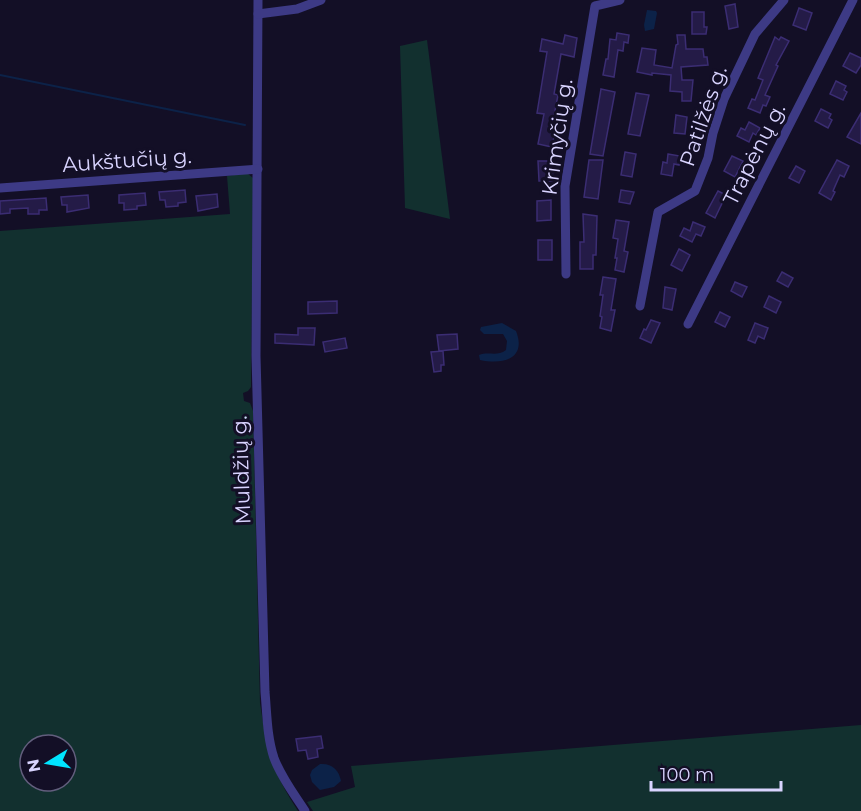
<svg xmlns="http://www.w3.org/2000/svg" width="861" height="811" font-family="Montserrat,sans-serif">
  <rect width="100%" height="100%" fill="#130f26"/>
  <!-- green -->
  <g fill="#12302f" fill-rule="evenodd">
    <polygon points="427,40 450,219 405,208 400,46"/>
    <path d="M247,173L253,178L251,387L248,391L243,393L244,401L250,403L253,411L260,703C267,750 272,771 298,811H0V231L230,214L227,176ZM30,745H66V781H30Z"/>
    <polygon points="861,725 861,811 313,811 307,802 355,787 351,766"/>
  </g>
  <!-- water -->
  <g fill="#0c2248">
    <polygon points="647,10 656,11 657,13 654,29 645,31 644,25"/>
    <path d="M502,323L516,331C527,359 503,365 480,360L479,355C488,351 497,357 506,350L507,341L503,334H484L480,330L481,327Z"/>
    <path d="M320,764C332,763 339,770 341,781L334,787L320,790L312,782L310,775L312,770Z"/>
  </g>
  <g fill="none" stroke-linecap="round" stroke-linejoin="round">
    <!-- stream -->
    <polyline stroke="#0c2248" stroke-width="2" points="0,75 245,125"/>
  </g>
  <!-- building -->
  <g fill="#241b47" stroke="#3b2d73" stroke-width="1.5">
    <polygon points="735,4 738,27 729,29 725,6"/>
    <polygon points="799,8 812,13 806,30 793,25"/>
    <polygon points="692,12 704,12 704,27 707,27 706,34 692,34"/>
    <polygon points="617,33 629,35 628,43 624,42 623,51 618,50 614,77 603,75 606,59 608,59 610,39 616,40"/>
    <polygon points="565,35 577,38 574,57 561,54 554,94 558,95 552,126 556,127 552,147 538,144 544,114 537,113 547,52 540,51 542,39 563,44"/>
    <polygon points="677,35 685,35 686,49 703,49 704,57 707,57 708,65 681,67 682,80 693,80 691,101 682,101 682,92 670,91 671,75 652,73 652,75 637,72 642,48 656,50 654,65 672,68 676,45 678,44"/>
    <polygon points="775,37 779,40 781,37 789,41 776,65 778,66 765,95 770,97 766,106 763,105 760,113 748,108 752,99 755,100 763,80 758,78"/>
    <polygon points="850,53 861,58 861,65 856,73 843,66"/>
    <polygon points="836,81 846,86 844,90 847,92 843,100 830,94"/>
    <polygon points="601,89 615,92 603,156 590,154"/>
    <polygon points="636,93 649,95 640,136 628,134"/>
    <polygon points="821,109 831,114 829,118 832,120 828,128 815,121"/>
    <polygon points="861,113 861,144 847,137"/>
    <polygon points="676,115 687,117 685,134 674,133"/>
    <polygon points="749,122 760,128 756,135 753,133 749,142 737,136 741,128 745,130"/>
    <polygon points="625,152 636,154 632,177 621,175"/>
    <polygon points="668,154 680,156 679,165 674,164 672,176 661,174 663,162 667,163"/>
    <polygon points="732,156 743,161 735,177 724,171"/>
    <polygon points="589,160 603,160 598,199 584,197"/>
    <polygon points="837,160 849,166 844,177 840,175 833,191 835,192 831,200 819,193"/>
    <polygon points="538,161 552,161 553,181 539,181"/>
    <polygon points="796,166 805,171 799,183 789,178"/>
    <polygon points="185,190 186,202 178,203 178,206 166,207 165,200 160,200 159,192"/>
    <polygon points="621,190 634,192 630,204 619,202"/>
    <polygon points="718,191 726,195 715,218 706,213"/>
    <polygon points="145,193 146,205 137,206 137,209 124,210 124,203 119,203 119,195"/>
    <polygon points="217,194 218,207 198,211 196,196"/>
    <polygon points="88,195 89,208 67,212 67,205 62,205 61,197"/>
    <polygon points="46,198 47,210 39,210 39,214 28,214 28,208 10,209 10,213 0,214 0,201"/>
    <polygon points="551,200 551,220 537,221 537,201"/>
    <polygon points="583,214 597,216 596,255 593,255 593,269 580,269 580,242 584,242"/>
    <polygon points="616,220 629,222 624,251 628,252 624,272 615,270 617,258 615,258 618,239 613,238"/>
    <polygon points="693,222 705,227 701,236 696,234 692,242 680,236 684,228 690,231"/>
    <rect x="538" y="240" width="14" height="20"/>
    <polygon points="679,249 690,255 682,271 671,265"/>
    <polygon points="782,272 793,278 788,287 777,281"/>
    <polygon points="603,277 616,279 611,310 615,310 611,331 600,328 602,317 600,316 603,295 600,295"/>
    <polygon points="735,282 747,287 742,297 731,291"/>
    <polygon points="665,287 676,289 672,310 663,308"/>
    <polygon points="769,296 781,302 776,313 764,307"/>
    <polygon points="337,301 337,313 308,314 308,302"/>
    <polygon points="720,312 730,317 725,327 715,322"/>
    <polygon points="651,320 660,323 651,343 640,338 644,329 646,330"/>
    <polygon points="755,323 768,328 764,339 758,336 755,343 748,340"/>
    <polygon points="298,328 315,328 314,345 275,343 275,334 298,335"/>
    <polygon points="457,334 458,349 439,351 437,335"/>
    <polygon points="345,338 347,348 325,352 323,342"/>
    <polygon points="443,351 444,365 441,365 441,371 434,372 431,352"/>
    <polygon points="321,736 323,748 317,749 318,757 308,759 306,750 298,751 296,739"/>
  </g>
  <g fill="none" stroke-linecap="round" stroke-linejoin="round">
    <!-- street -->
    <g stroke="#3d3a85" stroke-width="9">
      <path d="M258,0L256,356L265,692C267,714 267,737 274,758C281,777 294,794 305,811"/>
      <polyline points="258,14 297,9 321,0"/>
      <polyline points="0,188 258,169"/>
      <polyline points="566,274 565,186 595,6 620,0"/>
      <polyline points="640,306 658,212 695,191 708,158 713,133 724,99 755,34 784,0"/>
      <polyline points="688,324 853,0"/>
    </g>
  </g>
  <g text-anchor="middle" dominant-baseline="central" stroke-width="6" stroke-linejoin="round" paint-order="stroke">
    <!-- street labels -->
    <g font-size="21" fill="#d9d4ff" stroke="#130f26">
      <text transform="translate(703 116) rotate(-71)">Patilžės g.</text>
      <text transform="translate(557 137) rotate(-82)">Krimyčių g.</text>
      <text transform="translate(754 154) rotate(-63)">Trapėnų g.</text>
      <text transform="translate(127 160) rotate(-4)">Aukštučių g.</text>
      <text transform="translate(241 470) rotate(-92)">Muldžių g.</text>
    </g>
  </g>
  <!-- north arrow -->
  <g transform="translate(48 763) rotate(259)"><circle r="28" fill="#130f26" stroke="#625e7d" stroke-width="1.5"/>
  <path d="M0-4.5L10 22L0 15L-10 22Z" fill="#00e5ff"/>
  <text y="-9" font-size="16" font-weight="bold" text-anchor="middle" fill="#d9d4ff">N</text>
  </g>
  <!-- scale -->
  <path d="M651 781v9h130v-9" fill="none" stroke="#d9d4ff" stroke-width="3"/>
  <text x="660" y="781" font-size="18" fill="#d9d4ff" stroke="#130f26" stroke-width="4.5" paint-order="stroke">100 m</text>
</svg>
